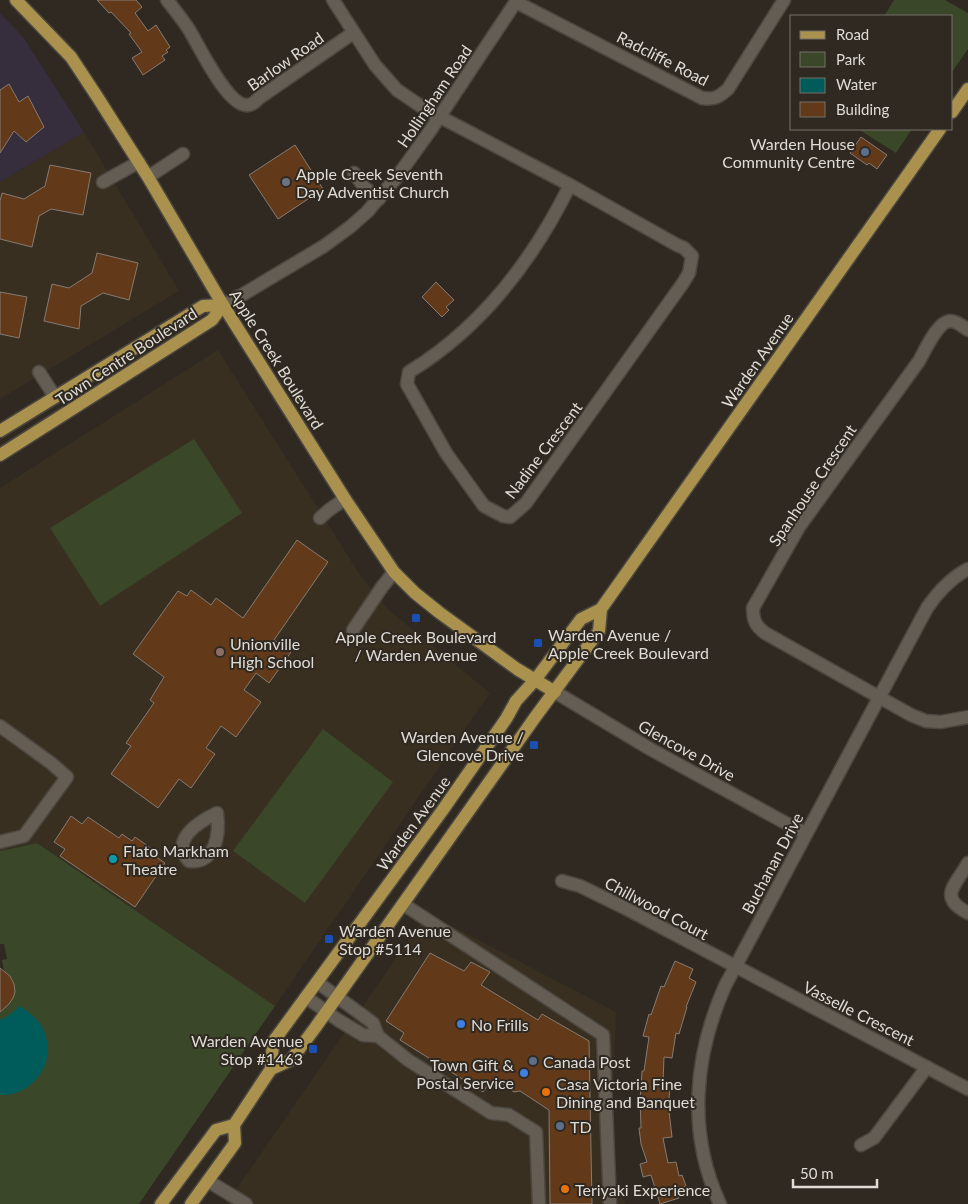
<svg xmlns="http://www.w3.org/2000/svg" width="968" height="1204" font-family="Lato,sans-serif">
  <rect width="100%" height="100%" fill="#2f2921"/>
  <!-- built -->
  <g fill="#382f21">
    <polygon points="84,132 179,291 0,399 0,182"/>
    <polygon points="218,350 362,578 390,611 490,693 275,1006 37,843 0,851 0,488"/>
    <polygon points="427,913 616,1012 613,1089 616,1185 626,1204 226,1204"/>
  </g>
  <!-- industrial -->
  <polygon fill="#362d3d" points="0,13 23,37 84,132 0,182"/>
  <!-- green -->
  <g fill="#3a4728">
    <polygon points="894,0 945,0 968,13 968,49 952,72 952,16 884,16"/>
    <polygon points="858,129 912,129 896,153"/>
    <polygon points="194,439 242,513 100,606 50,528"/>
    <polygon points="323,729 393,782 305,903 233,851"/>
    <path d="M37,843L275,1006L139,1204H0V1010C12,1004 20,991 11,977C9,975 6,974 5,972C3,969 3,964 2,960L7,959L4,944H0V851Z"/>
  </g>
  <!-- water -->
  <path fill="#005b5b" d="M19,1006C30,1012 41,1021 45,1034C56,1064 32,1096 0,1095V1020L11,1014Z"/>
  <!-- building -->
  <g fill="#623a19" stroke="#857b74">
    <polygon points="97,0 136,0 142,7 135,13 148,31 156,25 170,47 166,50 168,52 162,56 165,60 143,75 132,58 142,52 129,34 131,33 111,12 109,13"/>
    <polygon points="9,84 19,102 28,96 44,127 26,142 14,131 0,153 0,90"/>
    <polygon points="861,137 887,155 877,169 869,163 867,165 850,153"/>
    <polygon points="295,145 323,189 278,219 249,175"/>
    <polygon points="50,165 91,173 83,215 51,209 39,216 32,247 0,239 0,201 2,193 24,199 45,186"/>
    <polygon points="97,253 138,263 129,300 103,293 81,306 79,329 44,321 52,284 69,288 92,273"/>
    <polygon points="436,282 454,300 446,307 449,310 442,317 422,297"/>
    <polygon points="0,292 27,297 19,338 0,334"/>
    <polygon points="297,540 328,562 274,640 291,652 269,683 256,673 244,690 261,702 236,737 221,726 206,748 215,754 191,788 179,779 158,808 111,774 131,746 126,743 154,703 150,700 164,677 133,654 178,591 187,596 191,590 211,605 216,598 243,618"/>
    <polygon points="71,816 82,824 88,817 119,838 122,834 132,841 135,837 155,851 152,854 165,863 135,907 60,856 65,849 54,842"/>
    <polygon points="430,953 464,971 471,962 490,972 481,985 538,1020 542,1014 589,1041 592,1204 550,1204 549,1110 520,1091 514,1092 500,1082 488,1085 483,1092 400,1040 404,1033 386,1021"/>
    <polygon points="675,961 693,969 689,978 696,982 686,1007 687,1007 679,1034 676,1033 672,1058 664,1057 663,1082 670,1082 669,1100 671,1100 671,1111 669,1111 672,1137 663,1138 668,1163 676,1162 679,1176 682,1175 686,1186 676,1189 679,1198 660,1204 651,1175 643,1177 640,1164 647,1162 641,1144 639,1128 641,1128 640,1099 642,1071 644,1071 649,1037 643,1036 649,1014 651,1015 661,986 664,987"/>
    <polygon points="0,968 10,976 14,984 15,992 13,998 9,1004 0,1012"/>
  </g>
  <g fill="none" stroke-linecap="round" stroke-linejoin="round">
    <!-- minor casing -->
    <g stroke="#4b473f" stroke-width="15">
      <g id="minor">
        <path d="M167,0C174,9 182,19 188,28C199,45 226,104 246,105C252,106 256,101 259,98L353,33"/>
        <path d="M333,0L375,65L397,90L425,109L570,185L677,245L684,248L692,256L689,273L683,283L526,503L510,517L503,516L484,506L446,453L407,384L409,372C481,328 533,260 570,185"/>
        <path d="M516,2L702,98C714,100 719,97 728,89L784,0"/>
        <polyline points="354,173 364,187 379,199"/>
        <polyline points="148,177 183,154"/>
        <polyline points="103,182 139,162"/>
        <polyline points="223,305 242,295 324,246 350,227 367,212 397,177 430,131 517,0"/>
        <path d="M968,330C962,326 957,321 950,321C937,322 925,351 919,361L799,527L753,608C753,621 756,626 765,633L911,715L926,721L941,722L968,717"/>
        <polyline points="39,372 55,397"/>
        <polyline points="320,518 329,510 345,499"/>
        <polyline points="353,630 382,587 394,572"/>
        <polyline points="555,692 652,750 793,827 806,833"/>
        <polyline points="0,726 51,763 67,777 24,836 0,842"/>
        <path d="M217,813C220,834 216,864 189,861C169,840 200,821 217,813Z"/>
        <path d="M968,863C956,885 937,897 968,913"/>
        <polyline points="562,881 580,886 625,908 968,1089"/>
        <polyline points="403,904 603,1035 610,1204"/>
        <polyline points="317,982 373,1023 378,1036 408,1060 491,1113 509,1115 536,1132 539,1204"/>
        <polyline points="306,997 338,1020 363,1035 378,1036"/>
        <polyline points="861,1145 874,1138 927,1067"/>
        <polyline points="208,1181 246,1204"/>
        <path d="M720,1204C687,1133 694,1056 725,986L927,608C938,592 951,578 968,569"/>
      </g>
    </g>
    <!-- major casing -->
    <g stroke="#4b473f" stroke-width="15">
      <g id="major">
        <polyline points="16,0 71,57 98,98 148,177 223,305 345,499 394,572 415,593 440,613 517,669 555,692"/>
        <polyline points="952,112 968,89"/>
        <polyline points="0,431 203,306 223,305"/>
        <polyline points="0,455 212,320 223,305"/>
        <polyline points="271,1069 291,1060 315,1028 536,716 599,631 601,609"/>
        <polyline points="161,1204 216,1130 234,1125"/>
        <polyline points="191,1204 235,1143 234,1125 271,1069 273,1042 442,811 506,719 516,701 535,680 581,619 601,609 940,129"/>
      </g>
    </g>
    <!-- minor -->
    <use href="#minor" stroke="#635d54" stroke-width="12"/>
    <!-- major -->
    <use href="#major" stroke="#aa914d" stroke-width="12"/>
  </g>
  <!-- markers -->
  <g fill="#5c6f8a" stroke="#2f2921" stroke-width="2">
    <circle cx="865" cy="152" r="5"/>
    <circle cx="533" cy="1061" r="5"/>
    <circle cx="560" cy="1126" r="5"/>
  </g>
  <circle fill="#6b7280" stroke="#2f2921" stroke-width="2" cx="286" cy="182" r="5"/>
  <g fill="#1a4fb4" stroke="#2f2921" stroke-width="2">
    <rect x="411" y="613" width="10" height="10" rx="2.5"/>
    <rect x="533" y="638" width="10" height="10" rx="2.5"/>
    <rect x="529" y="740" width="10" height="10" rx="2.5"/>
    <rect x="324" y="934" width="10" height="10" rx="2.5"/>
    <rect x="308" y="1044" width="10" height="10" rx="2.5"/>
  </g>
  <circle fill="#8d6e63" stroke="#2f2921" stroke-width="2" cx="220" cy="652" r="5"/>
  <circle fill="#0f9aa8" stroke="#2f2921" stroke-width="2" cx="113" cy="859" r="5"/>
  <g fill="#3f7fe0" stroke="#2f2921" stroke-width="2">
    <circle cx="461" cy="1024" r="5"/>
    <circle cx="524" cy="1073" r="5"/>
  </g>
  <g fill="#e8710a" stroke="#2f2921" stroke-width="2">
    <circle cx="546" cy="1092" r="5"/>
    <circle cx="565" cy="1189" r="5"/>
  </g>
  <g text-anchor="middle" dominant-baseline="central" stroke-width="4" stroke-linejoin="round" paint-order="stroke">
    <!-- street labels -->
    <g font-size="16" fill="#dfdcd6" stroke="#2f2921">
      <text transform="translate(663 58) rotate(27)">Radcliffe Road</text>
      <text transform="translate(285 61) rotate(-35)">Barlow Road</text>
      <text transform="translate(434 96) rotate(-56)">Hollingham Road</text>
      <text transform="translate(126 356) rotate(-33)">Town Centre Boulevard</text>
      <text transform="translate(277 359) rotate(58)">Apple Creek Boulevard</text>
      <text transform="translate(757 360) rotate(-55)">Warden Avenue</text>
      <text transform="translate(543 450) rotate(-53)">Nadine Crescent</text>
      <text transform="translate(812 485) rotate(-56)">Spanhouse Crescent</text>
      <text transform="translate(687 750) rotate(29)">Glencove Drive</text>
      <text transform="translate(413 823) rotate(-54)">Warden Avenue</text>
      <text transform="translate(772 863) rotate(-62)">Buchanan Drive</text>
      <text transform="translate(657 908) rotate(28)">Chillwood Court</text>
      <text transform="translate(859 1013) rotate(27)">Vasselle Crescent</text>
    </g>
    <!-- poi labels -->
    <g font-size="16" fill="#dfdcd6" stroke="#2f2921" text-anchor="start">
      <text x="855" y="143" text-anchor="end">Warden House<tspan x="855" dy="18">Community Centre</tspan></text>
      <text x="296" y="173">Apple Creek Seventh<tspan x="296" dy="18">Day Adventist Church</tspan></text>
      <text x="548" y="634">Warden Avenue /<tspan x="548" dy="18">Apple Creek Boulevard</tspan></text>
      <text x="416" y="636" text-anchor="middle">Apple Creek Boulevard<tspan x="416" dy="18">/ Warden Avenue</tspan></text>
      <text x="230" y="643">Unionville<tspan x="230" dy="18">High School</tspan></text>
      <text x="524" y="736" text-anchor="end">Warden Avenue /<tspan x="524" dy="18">Glencove Drive</tspan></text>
      <text x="123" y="850">Flato Markham<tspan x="123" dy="18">Theatre</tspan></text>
      <text x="339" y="930">Warden Avenue<tspan x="339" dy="18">Stop #5114</tspan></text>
      <text x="471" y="1024">No Frills</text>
      <text x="303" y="1040" text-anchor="end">Warden Avenue<tspan x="303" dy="18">Stop #1463</tspan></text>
      <text x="543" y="1061">Canada Post</text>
      <text x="514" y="1064" text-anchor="end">Town Gift &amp;<tspan x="514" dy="18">Postal Service</tspan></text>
      <text x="556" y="1083">Casa Victoria Fine<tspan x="556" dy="18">Dining and Banquet</tspan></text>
      <text x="570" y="1126">TD</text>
      <text x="575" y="1189">Teriyaki Experience</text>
    </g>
  </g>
  <!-- legend -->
  <rect x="790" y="15" width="162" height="115" fill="#2f2921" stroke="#757169"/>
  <rect x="800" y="31" width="25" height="8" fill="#aa914d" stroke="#757169"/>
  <text x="836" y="40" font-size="15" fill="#dfdcd6">Road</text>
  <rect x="800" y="52" width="25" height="15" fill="#3a4728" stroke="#757169"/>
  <text x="836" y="65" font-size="15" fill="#dfdcd6">Park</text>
  <rect x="800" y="78" width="25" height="15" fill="#005b5b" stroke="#757169"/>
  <text x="836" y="90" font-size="15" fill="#dfdcd6">Water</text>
  <rect x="800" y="102" width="25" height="15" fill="#623a19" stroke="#757169"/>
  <text x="836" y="115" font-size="15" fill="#dfdcd6">Building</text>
  <!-- scale -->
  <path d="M793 1179v8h84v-8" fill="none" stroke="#dfdcd6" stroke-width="2.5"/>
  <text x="800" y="1179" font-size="15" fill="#dfdcd6" stroke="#2f2921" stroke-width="4" paint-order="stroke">50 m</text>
</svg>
